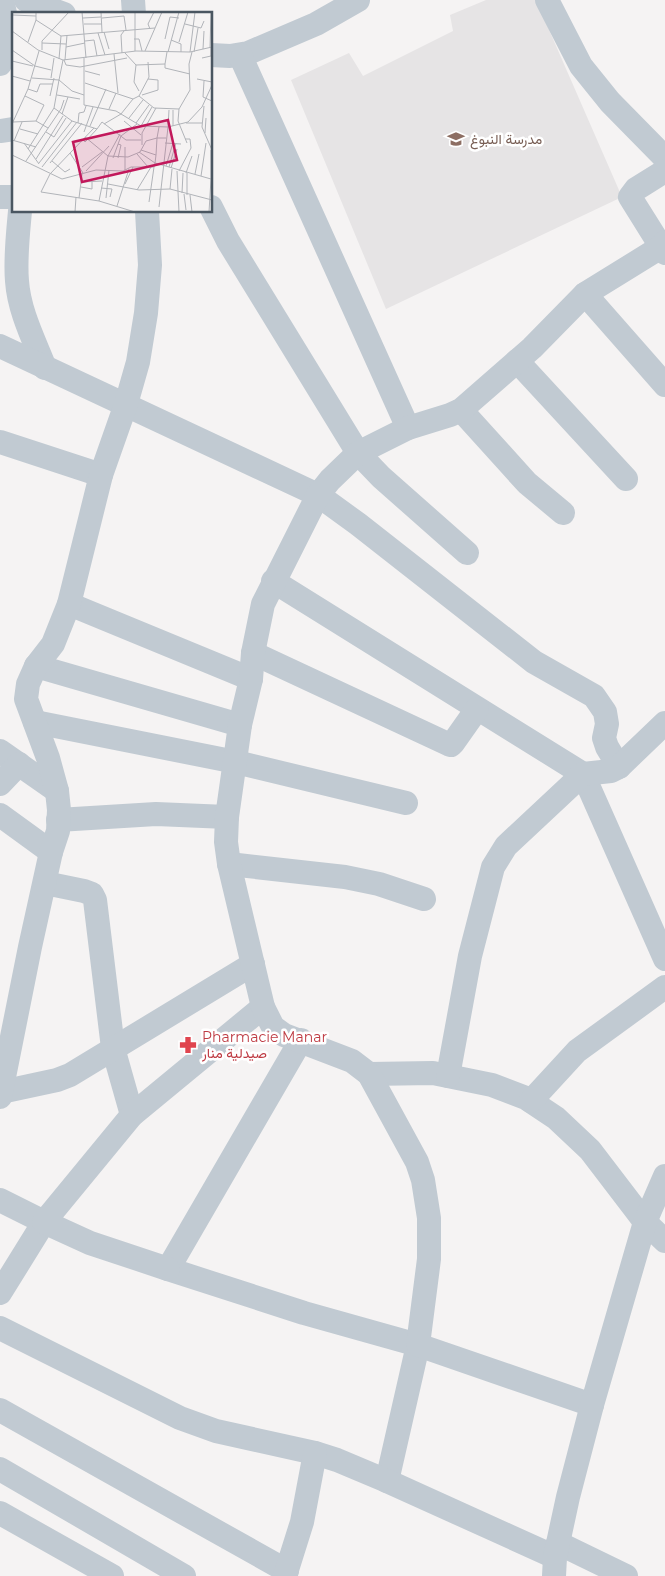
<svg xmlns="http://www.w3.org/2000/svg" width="665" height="1576" font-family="Montserrat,Vazirmatn,sans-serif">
  <rect width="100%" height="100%" fill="#f5f3f3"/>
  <!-- education -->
  <polygon fill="#e6e4e5" points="486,0 536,0 622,197 386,309 291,80 349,53 363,76 453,31 450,15"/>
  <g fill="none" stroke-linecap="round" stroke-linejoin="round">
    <!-- minor -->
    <g stroke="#c1cad2" stroke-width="24">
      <polyline points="26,0 64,14"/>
      <polyline points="133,0 134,14"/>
      <polyline points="547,0 581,66 610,102 665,158"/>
      <polyline points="211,55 230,56 248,53 316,24 358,0"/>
      <polyline points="240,55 408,428"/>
      <path d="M0,64C11,41 8,24 2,0"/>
      <polyline points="0,131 14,129"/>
      <polyline points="665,171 636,189 630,197 665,253"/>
      <polyline points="0,197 14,197"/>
      <polyline points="211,207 228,241 358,453 381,477 467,553"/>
      <path d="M20,211C18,234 15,258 17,281C19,311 34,340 45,368"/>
      <polyline points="585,294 665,385"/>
      <polyline points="0,346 318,495 358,524 534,662 594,696 605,712 607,724 604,738 607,747 619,767"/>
      <polyline points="517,361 626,479"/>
      <polyline points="461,410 527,483 563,513"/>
      <polyline points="0,442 101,475"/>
      <polyline points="273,581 583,774 665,959"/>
      <polyline points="69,604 251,679"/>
      <polyline points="253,653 448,744 451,745 453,743 477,709"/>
      <polyline points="36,666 240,725"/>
      <polyline points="35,722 236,762 406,803"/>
      <polyline points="0,751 57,791"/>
      <polyline points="0,784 19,764"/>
      <polyline points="0,815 51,852"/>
      <polyline points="58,820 156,814 227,817"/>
      <polyline points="229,864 345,877 379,884 424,899"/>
      <polyline points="45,883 84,891 92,894 95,900 113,1048 132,1115"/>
      <polyline points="301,1040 168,1269 304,1313 418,1345 387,1481"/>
      <polyline points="369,1074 433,1073 492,1085 526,1098 556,1118 590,1150 645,1222 665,1241"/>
      <polyline points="448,1076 470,956 493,867 506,846 583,774 611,771 619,767 665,723"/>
      <polyline points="1,1092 57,1080 70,1075 253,964"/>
      <polyline points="0,1097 30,947 51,852 58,831 59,810 57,791 48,758 26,699 28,684 36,666 53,644 69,604 101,475 126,404 138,362 146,313 150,265 147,211"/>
      <polyline points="531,1101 577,1051 665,987"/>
      <polyline points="0,1200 44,1222 0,1293"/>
      <polyline points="168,1269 90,1243 44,1222 132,1115 263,1007"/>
      <polyline points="0,1328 180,1418 216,1431 315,1453 337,1460 387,1481 555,1557"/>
      <polyline points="592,1405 418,1345 429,1259 429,1218 423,1180 417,1162 369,1074 352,1061 284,1035 273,1027 263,1007 229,864 226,842 227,817 240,725 251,679 253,653 263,604 318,495 330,480 358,453 408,428 450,415 461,410 532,348 585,294 661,247 665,242"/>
      <polyline points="0,1410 287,1571"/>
      <polyline points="0,1469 184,1576"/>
      <polyline points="0,1513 112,1576"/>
      <polyline points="558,1543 626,1576"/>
      <polyline points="285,1576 302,1522 315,1453"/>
      <polyline points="554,1576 555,1557 568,1497 592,1405 645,1222 665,1176"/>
    </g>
  </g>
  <!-- icons -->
  <defs>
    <g id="school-bare" transform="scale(1.35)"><path d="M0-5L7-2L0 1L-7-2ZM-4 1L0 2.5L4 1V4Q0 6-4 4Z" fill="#8d6e63" stroke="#fff" stroke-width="2.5" paint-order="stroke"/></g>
    <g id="pharmacy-bare" transform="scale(1.35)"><path d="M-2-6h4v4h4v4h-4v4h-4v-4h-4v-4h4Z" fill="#e0444e" stroke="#fff" stroke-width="2.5" paint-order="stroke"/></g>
  </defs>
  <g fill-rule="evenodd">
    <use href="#school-bare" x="456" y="139"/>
    <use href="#pharmacy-bare" x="188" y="1045"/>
  </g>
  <g text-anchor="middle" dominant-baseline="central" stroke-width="5" stroke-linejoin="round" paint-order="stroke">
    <!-- education labels -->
    <g font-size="14" fill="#785e54" stroke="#fff" text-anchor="start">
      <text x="470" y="139">مدرسة النبوغ</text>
    </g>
    <!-- health labels -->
    <g font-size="14" fill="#be3a42" stroke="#fff" text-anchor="start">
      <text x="202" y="1037">Pharmacie Manar<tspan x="202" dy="16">صيدلية منار</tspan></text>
    </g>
  </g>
  <!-- overview -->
  <g transform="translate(12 12)">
    <rect width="200" height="200" fill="#f5f3f3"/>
    <path fill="none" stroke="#b1b4b9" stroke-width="1" d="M24,0V8L49,24L143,16M70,0L74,46M89,0L90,20M1,3L24,4M71,6L89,5M90,6L112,4L114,18M72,12H90M173,12L189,16L192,9M138,17L136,12L142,0M0,19L26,38L51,48L124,39L178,40L200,35M92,20L97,37M86,21L93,43M122,27H127L130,39M153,27L158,5L167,6M159,28L169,32V40M73,29L82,28L85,44M16,30L24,8M167,30L176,0M30,31L54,32M54,35L73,31M198,36L199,0M191,37L192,19M0,38L23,54L39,58M30,38V29L57,0M123,39V0M133,39L150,0M156,40L167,0M178,40L183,0M182,40L186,16M110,41L109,23L112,19M113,41L124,53L122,70L127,79M102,42L106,81M72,46V93L104,99L129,114L156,115L176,110L190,95L200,73M190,46L199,44V35M47,47L49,24M52,48L54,53L68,55L115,46M53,48L55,23M0,49L21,54M153,52V56L178,62M124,53L153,52L155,40M73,59L88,63M0,64L18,69M20,66L47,68L51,48M39,66L42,46M185,67L200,70M192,69L191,85L200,89M73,71L121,87M16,77L25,80L28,72H41M45,83L68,87M130,83L146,78V68L136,67M13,84L32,93L24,109M38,84L42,66M127,84L137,65L136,50M192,94L190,115L200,138M42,96L60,109L85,117L90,110L114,128H129M97,97L104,81M167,97L178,78L177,52L180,40M50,102L56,85M117,106L131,88M112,109L129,123M1,110L24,109L36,116M66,111L67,101L72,100L74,94M124,111L137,93M174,111H190M0,112L16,77L27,39M92,112L109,102L121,87L127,84L142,96L167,97L166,109L175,131M78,114L94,77M129,114L140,95M161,114V98M156,115L157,98M82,116L38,162L29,180L87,189L123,200M8,117L26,122M34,120L42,125L54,106M72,120L81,95M193,121L194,106M73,125L96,144L116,145L128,140L134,129L145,126L147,115M71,127L73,130L85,117M0,128L24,135M2,129L10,110M12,131L27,152M153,131L169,132M130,133V121L144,96M113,135V158M16,137L42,96L47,68L60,79L72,83M129,138L144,143L145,126H154M127,140L143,151L144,143M58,141L71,161M125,142L136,155M0,143L50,167L84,158L111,159L119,155H142L143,151L199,167L197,200M101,146L109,124L125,112M106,146L109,133L106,132M24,147L51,104M14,149L49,97L52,88M40,149L53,160L58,157M27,151L60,109M38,151L70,111M154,154L161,131M30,155L65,110M70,155L90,140M157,155L164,131M159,156L165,137M74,159L97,134M165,159L167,200M167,159L179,136L178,127H173M174,161L180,144M175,161V183M183,162L187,142M189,164L194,131M199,167V138M70,170L90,169M96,172L127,178L158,177L200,188M113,172L121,155M69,175L80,177V170M89,176L100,177L98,185M158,177L160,157M125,178L139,155M170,181L171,161M172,182L174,198M178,183L180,200M67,186L70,162M94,186L97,158M87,189L96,144L108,122M137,190L142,155M105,194L117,157M147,195L156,115M63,200L64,185"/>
    <path fill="#c2185b" fill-opacity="0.15" stroke="#c2185b" stroke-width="2.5" d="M156,108L165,148L70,170L61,130Z"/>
    <rect width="200" height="200" fill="none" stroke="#4a5661" stroke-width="2.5"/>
  </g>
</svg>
